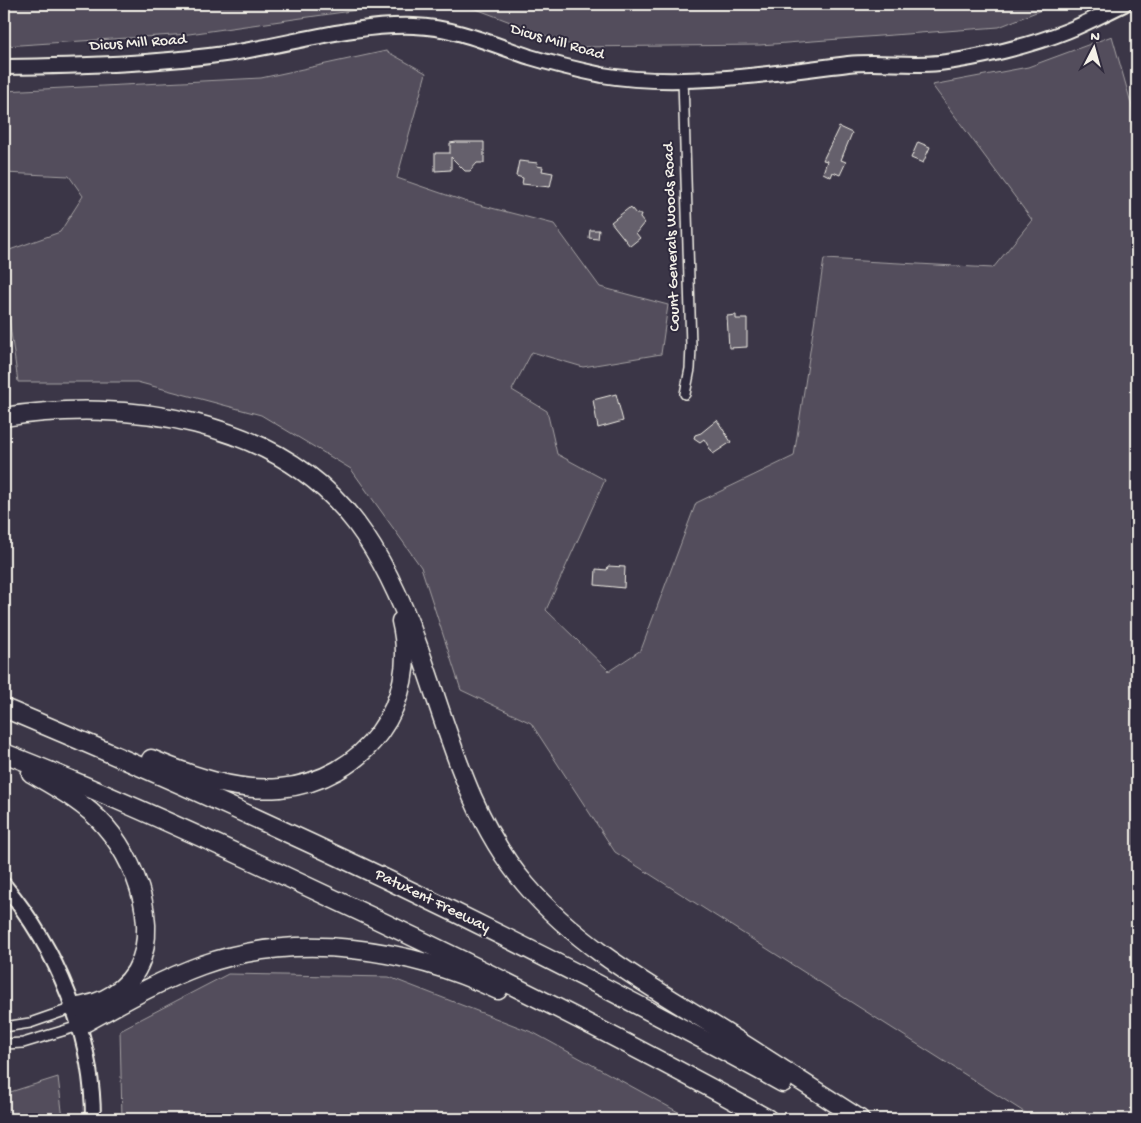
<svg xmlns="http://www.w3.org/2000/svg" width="1141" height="1123" font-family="'Gochi Hand',sans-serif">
  <rect width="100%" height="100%" fill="#3b3647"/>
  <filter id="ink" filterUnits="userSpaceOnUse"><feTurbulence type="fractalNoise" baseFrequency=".02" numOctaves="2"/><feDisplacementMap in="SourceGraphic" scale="10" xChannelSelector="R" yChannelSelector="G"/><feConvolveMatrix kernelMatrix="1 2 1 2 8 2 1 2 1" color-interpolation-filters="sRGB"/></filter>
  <g filter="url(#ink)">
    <!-- green -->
    <g fill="#534e5c" stroke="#a4a0a2">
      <polygon points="4,4 1056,4 999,27 760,45 576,47 463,4 393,5 189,34 4,46"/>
      <polygon points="1112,36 1137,124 1137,1119 1035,1119 615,852 531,723 461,690 421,567 351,469 261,415 137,382 18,382 4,283 4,252 60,232 83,196 69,176 4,173 4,91 261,78 386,51 426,73 397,178 464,201 554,224 600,287 668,305 661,354 583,367 532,352 512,390 547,411 557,454 605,480 546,610 609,671 641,650 696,503 794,456 824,259 993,268 1032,220 932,85 1028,67"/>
      <polygon points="228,974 389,977 534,1033 691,1119 122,1119 120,1030"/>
      <polygon points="58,1077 63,1119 4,1119 4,1094"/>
    </g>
    <!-- building -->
    <g fill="#65616c" stroke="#f4f1e8">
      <polygon points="839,127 852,133 841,160 846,162 840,175 833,172 831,177 823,173 827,161 823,160"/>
      <polygon points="456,142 484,142 484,163 477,163 470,171 465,171 451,157 451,170 435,171 435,153 450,153 450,143"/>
      <polygon points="918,142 930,147 923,163 911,158"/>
      <polygon points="519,161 538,163 537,166 543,167 542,171 553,173 550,187 522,184 523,178 516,176"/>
      <polygon points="629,208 632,209 636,214 641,214 640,218 644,223 636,233 640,238 630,246 611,222"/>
      <polygon points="590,230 599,230 598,239 589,238"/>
      <polygon points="736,315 736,319 747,319 747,347 729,348 727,316"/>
      <polygon points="616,394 623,421 598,428 593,400"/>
      <polygon points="717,420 731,442 713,454 704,439 700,442 694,438 695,435 701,433"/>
      <polygon points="608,566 625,567 624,588 595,585 596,569 607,570"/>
    </g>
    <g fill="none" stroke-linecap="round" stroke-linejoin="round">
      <!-- street casing -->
      <g stroke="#f4f1e8" stroke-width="12">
        <g id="street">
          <polyline points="683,79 691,346 690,369 685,394"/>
          <polyline points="4,1027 30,1023 73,1008"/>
          <polyline points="4,1044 23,1043 79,1026"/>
        </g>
      </g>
      <!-- secondary casing -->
      <g stroke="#f4f1e8" stroke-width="18">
        <g id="secondary">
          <path d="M4,67C81,66 156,64 232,53C292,44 353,24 414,26C454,27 492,44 530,57C553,64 578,70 602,75C678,88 771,74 848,64C878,61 909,66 939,63C977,59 1032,45 1067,31C1087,23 1105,13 1124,4"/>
          <path d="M4,885C57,949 93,1035 93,1119"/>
        </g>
      </g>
      <!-- highway casing -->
      <g stroke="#f4f1e8" stroke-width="21">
        <g id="highway">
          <path d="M4,417C125,398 277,418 356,523C383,559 403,604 418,646C448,728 468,818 526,885C578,946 647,984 713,1025C763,1056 811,1088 860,1119"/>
          <path d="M4,708C269,819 531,944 783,1083"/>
          <path d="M4,753C112,795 218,844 323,894C473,964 622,1039 768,1119"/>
          <path d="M151,759C191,776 237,792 280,788C364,781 421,703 401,621"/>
          <path d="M31,773C57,788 85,803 105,826C142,868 172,958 112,995C100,1003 87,1005 73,1008"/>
          <path d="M79,1026C119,1004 158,981 202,965C297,931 409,948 498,990"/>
        </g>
      </g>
      <!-- street -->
      <use href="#street" stroke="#2f2a3d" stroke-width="9"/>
      <!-- secondary -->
      <use href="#secondary" stroke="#2f2a3d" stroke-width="14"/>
      <!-- highway -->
      <use href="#highway" stroke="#2f2a3d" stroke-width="18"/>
    </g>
  </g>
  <g text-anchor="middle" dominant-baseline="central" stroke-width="4" stroke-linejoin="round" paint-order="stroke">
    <!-- street labels -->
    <g font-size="16" fill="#f4f1e8" stroke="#2f2a3d">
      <text transform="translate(557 43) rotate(16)">Dicus Mill Road</text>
      <text transform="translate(138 44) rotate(-4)">Dicus Mill Road</text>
      <text transform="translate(673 237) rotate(-92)">Count Generals Woods Road</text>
      <text transform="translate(432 902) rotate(26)">Patuxent Freeway</text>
    </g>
  </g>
  <!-- margin -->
  <rect width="1141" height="1123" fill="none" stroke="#2f2a3d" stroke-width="20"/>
  <rect x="10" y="10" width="1121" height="1103" fill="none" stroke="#f4f1e8" stroke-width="2" filter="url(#ink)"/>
  <!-- north arrow -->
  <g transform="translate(1094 48) rotate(6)" stroke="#2f2a3d" stroke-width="4" paint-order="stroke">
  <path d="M0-4L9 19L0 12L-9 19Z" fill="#f4f1e8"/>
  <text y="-8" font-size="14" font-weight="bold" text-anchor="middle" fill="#f4f1e8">N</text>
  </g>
</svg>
